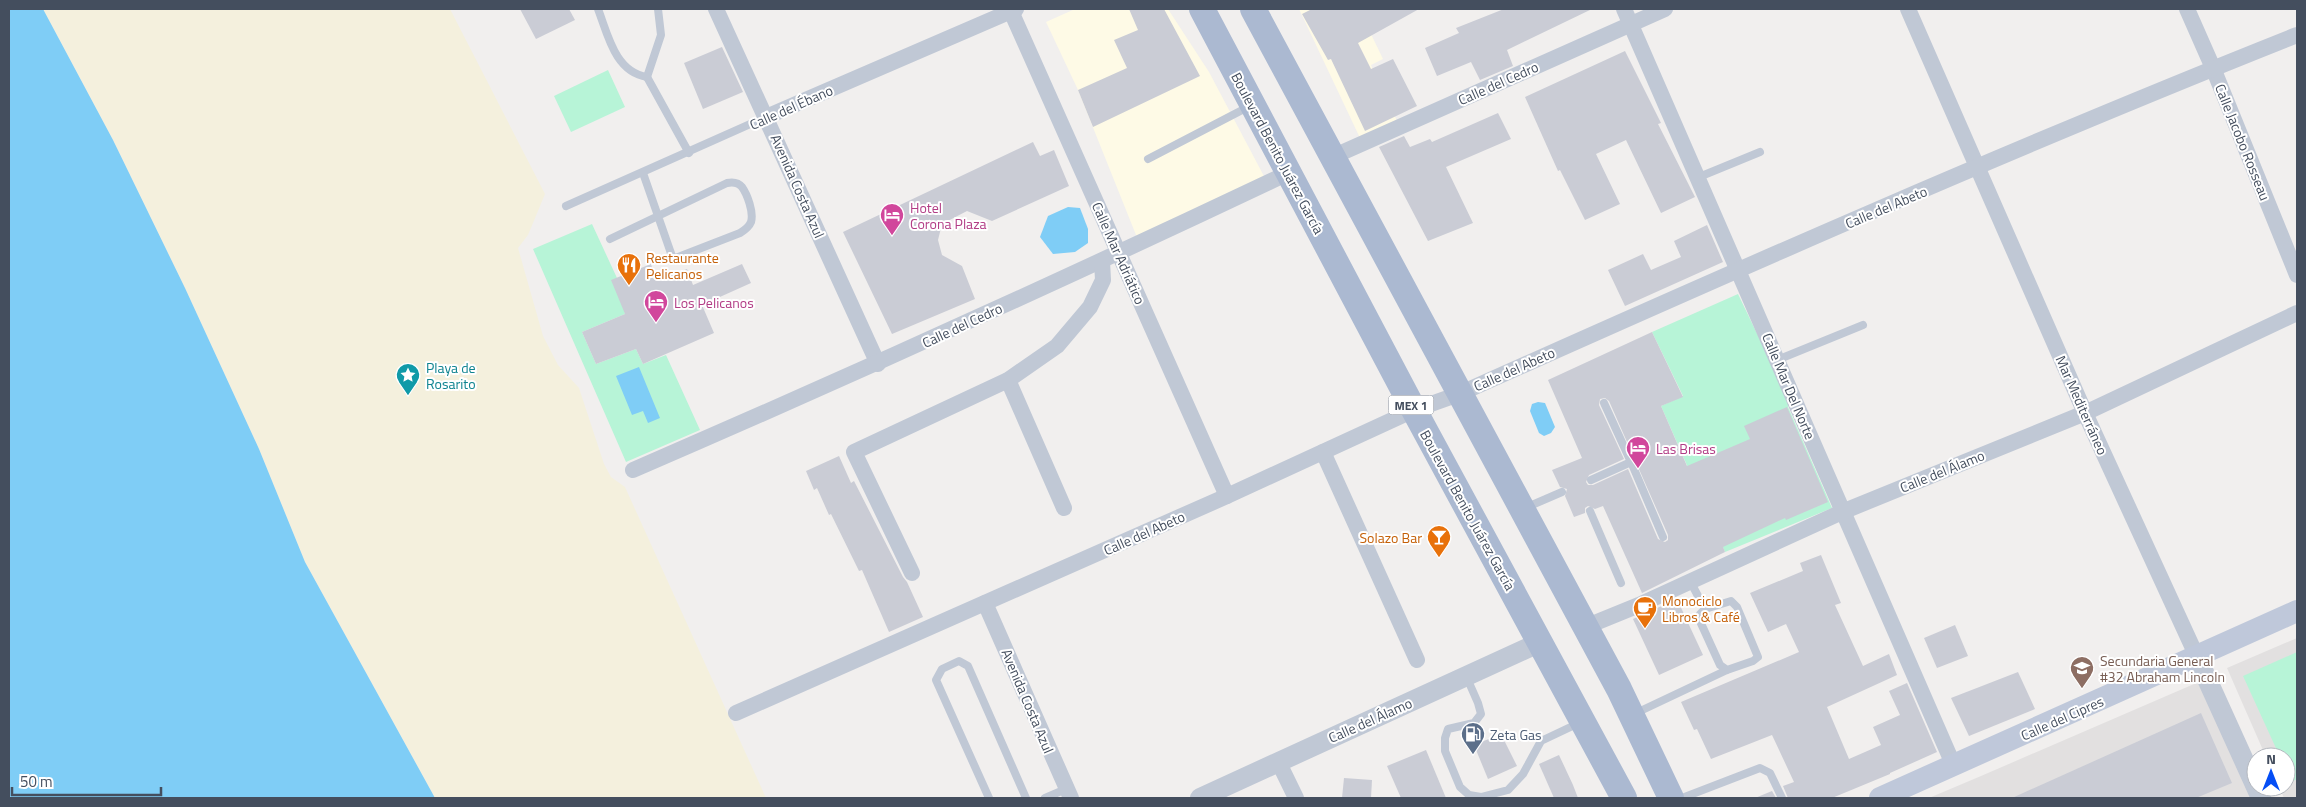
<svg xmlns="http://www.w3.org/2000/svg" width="2306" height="807" font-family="'Titillium Web',sans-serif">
  <rect width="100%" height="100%" fill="#f1efee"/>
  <!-- commercial -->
  <g fill="#fefae6">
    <polygon points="1075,9 1168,9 1209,72 1266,180 1138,240 1078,90 1046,22"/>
    <polygon points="1299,9 1359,9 1383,59 1371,65 1397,121 1360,138"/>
  </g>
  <!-- education -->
  <g fill="#e2e0e0">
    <polygon points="2297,638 2297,798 2284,798 2279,787 2286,787 2286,757 2266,757 2227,668"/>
    <polygon points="2201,681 2254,798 1929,798 1981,776"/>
  </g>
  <!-- green -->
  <g fill="#b7f4d7">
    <polygon points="608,70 625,107 571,132 554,96"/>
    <polygon points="592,224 617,278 625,314 582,332 596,364 636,349 643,364 666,355 700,430 626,462 533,249"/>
    <polygon points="1738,294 1789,400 1788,407 1832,508 1725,552 1661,406 1683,396 1652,332"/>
    <polygon points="2297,652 2297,779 2291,782 2286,770 2286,757 2280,757 2243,676"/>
  </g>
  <!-- sand -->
  <polygon fill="#f4f0dd" points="43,9 450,9 545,194 528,235 518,248 543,336 558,365 579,388 604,464 611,477 625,487 766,798 435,798 305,562 259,449 185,288 113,140"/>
  <!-- water -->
  <g fill="#7fcdf6">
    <polygon points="9,9 43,9 113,140 185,288 259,449 305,562 435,798 9,798"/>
    <polygon points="1068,207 1080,208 1088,229 1088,243 1075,252 1053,254 1040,237 1048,216"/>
    <polygon points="639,367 660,418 648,423 643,411 632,415 616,376"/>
    <polygon points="1538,402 1545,403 1555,427 1551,433 1544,436 1539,433 1530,411 1532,404"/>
  </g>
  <!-- building -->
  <g fill="#caccd5" fill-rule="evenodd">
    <polygon points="520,9 569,9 575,20 536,39"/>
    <polygon points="1129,9 1164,9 1200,76 1093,127 1078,90 1127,68 1114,40 1138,30"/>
    <polygon points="1312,9 1419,9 1358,43 1371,69 1393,59 1417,106 1365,131 1331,59 1328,60 1302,14"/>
    <polygon points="1504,9 1592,9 1507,50 1513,66 1480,80 1471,62 1437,76 1425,48 1459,33 1456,28"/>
    <polygon points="722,47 743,92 703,109 684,63"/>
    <polygon points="1625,51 1661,123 1658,124 1695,197 1661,213 1626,140 1596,154 1620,204 1585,220 1560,170 1558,171 1525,97"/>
    <polygon points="1498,113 1511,139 1446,167 1473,223 1428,241 1379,147 1404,136 1410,147 1430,139 1432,142"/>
    <polygon points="1033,142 1040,156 1054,150 1069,186 992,221 967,211 942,224 938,240 942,255 962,266 975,299 892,334 843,232"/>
    <polygon points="1707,225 1723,262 1625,306 1608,270 1643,254 1651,270 1681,257 1674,241"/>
    <polygon points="651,264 656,281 687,269 693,285 742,264 751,283 702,305 714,333 643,364 636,349 596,364 582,332 625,314 611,280"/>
    <path d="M1652,332L1683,397L1661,406L1687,466L1750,439L1744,426L1787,407L1828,502L1786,520L1785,518L1723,547L1725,552L1642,593L1603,506L1595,509L1588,506L1585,508V513L1574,517L1565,496L1567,489L1560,487L1552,470L1582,458L1548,380ZM1605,398L1609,401L1668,535V540L1665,542L1658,539L1628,469L1593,485H1588L1586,482L1589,475L1624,459L1599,405L1600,399Z"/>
    <polygon points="839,456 851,483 854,481 903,577 907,582 923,617 889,632 862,570 859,571 831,514 829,515 817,488 814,490 806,471"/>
    <polygon points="1821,555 1841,603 1835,605 1863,666 1889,654 1897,675 1827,707 1849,759 1881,745 1873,727 1900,715 1889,691 1907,683 1937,752 1890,773 1890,774 1832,798 1788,798 1783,786 1794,782 1772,735 1711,759 1697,729 1694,730 1681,702 1799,652 1786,624 1768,632 1750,593 1803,571 1800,563"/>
    <polygon points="1677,599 1703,655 1659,675 1633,619"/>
    <polygon points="1955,625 1968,656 1937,668 1924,638"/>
    <polygon points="2018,672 2035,709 1969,736 1951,698"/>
    <polygon points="2201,713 2232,783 2196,798 2012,798"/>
    <polygon points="1501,734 1517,766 1488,779 1474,745"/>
    <polygon points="1426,750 1446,798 1401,798 1387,766"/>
    <polygon points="1559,755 1573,785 1578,798 1554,798 1539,764"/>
    <polygon points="1344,778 1372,780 1371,798 1342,798"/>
    <polygon points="1772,791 1776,798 1755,798"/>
  </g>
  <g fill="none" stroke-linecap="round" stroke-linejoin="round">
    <!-- service -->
    <g stroke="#c0c8d5" stroke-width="8">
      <path d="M598,9C608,35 615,72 647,77"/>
      <polyline points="647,77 689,153"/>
      <polyline points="647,77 661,35 658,9"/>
      <polyline points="1148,159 1248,107"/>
      <polyline points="1699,177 1760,152"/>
      <polyline points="566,206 766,117"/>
      <path d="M610,239L727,183C732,182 738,182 742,187C747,194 754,212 751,222C749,227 745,230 740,233L673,259C663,230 653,202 643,173"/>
      <polyline points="1777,360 1863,325"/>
      <polyline points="1631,462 1663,537"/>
      <polyline points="1591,480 1631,462 1604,403"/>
      <polyline points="1525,508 1562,492"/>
      <polyline points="1590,511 1621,583"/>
      <polyline points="1690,581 1705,609"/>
      <polyline points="1467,678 1478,703 1481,714 1474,723 1448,729 1445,738 1445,751 1460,787 1469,795 1481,797 1508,790 1523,774 1541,741 1579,723"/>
      <polyline points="1636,713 1727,670 1753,661 1758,657 1737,607 1731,601 1705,609 1700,614 1699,619 1720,665 1727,670"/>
      <polyline points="989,798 936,680 942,669 959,661 968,666 1026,798"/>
      <polyline points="1045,798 1066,789"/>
      <polyline points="1682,798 1760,768 1770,773 1782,798"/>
    </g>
    <!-- minor -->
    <g stroke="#c0c8d5" stroke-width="16">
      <polyline points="716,9 878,364"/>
      <polyline points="1010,9 1227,496"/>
      <polyline points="1624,9 1953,764"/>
      <polyline points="1908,9 2085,413 2197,657"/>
      <polyline points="2187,9 2213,68 2297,275"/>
      <polyline points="766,117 1016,9"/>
      <polyline points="1332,157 1665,9"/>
      <polyline points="1008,380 1064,508"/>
      <polyline points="1323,452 1417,660"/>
      <path d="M633,470C853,375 1071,276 1288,173"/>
      <polyline points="912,573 854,452 1008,380 1057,346 1090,307 1103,280 1102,261"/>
      <polyline points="985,603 1071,798"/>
      <polyline points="1585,627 1639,605 1842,512 2085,413 2297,313"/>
      <path d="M736,713L1227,496L1414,410L1459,394C1736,270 2015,147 2297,35"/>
      <polyline points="1278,761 1296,798"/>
    </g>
    <!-- tertiary -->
    <g stroke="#c0c8d5" stroke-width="20">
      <polyline points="2197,657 2261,798"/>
      <polyline points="1200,798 1541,642"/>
    </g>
    <!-- secondary -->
    <polyline stroke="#bfc8da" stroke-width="22" points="1880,798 2297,611"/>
    <!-- primary -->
    <g stroke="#abb9d1" stroke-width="26">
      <polyline points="1202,9 1414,410 1624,798"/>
      <polyline points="1253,9 1619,689 1671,798"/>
    </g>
  </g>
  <!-- icons -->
  <defs>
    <g id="hotel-pin" transform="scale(1.25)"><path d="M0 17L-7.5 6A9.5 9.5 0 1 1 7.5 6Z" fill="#d1479c" stroke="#fff"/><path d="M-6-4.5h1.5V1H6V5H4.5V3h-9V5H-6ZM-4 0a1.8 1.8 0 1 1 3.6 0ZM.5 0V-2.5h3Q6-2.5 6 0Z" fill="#fff"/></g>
    <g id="restaurant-pin" transform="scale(1.25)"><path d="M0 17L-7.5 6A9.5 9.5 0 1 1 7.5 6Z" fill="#e8710a" stroke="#fff"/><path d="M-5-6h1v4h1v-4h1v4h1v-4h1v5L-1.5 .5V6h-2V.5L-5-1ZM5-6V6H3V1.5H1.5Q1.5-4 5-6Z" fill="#fff"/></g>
    <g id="sight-pin" transform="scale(1.25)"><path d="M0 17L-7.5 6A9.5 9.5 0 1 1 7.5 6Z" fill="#0f9aa8" stroke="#fff"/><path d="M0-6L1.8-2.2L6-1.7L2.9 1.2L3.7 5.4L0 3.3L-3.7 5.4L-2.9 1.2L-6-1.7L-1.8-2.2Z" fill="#fff"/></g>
    <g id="bar-pin" transform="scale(1.25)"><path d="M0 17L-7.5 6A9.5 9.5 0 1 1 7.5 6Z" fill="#e8710a" stroke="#fff"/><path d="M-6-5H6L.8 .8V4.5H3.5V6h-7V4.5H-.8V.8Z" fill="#fff"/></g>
    <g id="cafe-pin" transform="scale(1.25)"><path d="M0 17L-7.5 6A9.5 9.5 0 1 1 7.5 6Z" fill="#e8710a" stroke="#fff"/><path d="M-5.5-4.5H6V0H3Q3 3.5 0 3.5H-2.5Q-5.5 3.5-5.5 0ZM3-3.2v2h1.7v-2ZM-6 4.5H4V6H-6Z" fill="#fff"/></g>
    <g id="school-pin" transform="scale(1.25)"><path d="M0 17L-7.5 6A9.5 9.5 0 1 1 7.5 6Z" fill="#8d6e63" stroke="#fff"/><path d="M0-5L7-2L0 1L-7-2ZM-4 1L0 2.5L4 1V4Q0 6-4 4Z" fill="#fff"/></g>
    <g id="fuel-pin" transform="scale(1.25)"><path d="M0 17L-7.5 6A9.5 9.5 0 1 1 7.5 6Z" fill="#5c6f8a" stroke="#fff"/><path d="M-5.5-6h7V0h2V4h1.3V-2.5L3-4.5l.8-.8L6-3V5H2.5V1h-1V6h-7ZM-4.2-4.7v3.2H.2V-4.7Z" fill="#fff"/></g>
  </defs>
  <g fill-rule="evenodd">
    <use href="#hotel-pin" x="892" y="215"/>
    <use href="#restaurant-pin" x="629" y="265"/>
    <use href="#hotel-pin" x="656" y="302"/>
    <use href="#sight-pin" x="408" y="375"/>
    <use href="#hotel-pin" x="1638" y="448"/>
    <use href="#bar-pin" x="1439" y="537"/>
    <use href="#cafe-pin" x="1645" y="608"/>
    <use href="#school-pin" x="2082" y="668"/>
    <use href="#fuel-pin" x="1473" y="734"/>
  </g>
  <g text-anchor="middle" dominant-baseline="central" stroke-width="4" stroke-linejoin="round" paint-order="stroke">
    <!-- shield labels -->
    <rect fill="#fff" stroke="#7c838e" stroke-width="1" x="1388.5" y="395.5" width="45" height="19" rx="4"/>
    <g font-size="12" font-weight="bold" fill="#444e5e">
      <text x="1411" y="405">MEX 1</text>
    </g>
    <!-- street labels -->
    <g font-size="14" fill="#444e5e" stroke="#fff">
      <text transform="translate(1498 83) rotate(-24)">Calle del Cedro</text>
      <text transform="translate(791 107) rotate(-24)">Calle del Ébano</text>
      <text transform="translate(2243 142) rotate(68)">Calle Jacobo Rosseau</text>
      <text transform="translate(1278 153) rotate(62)">Boulevard Benito Juárez García</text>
      <text transform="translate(798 186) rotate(66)">Avenida Costa Azul</text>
      <text transform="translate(1886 207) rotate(-23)">Calle del Abeto</text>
      <text transform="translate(1119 253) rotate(66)">Calle Mar Adriático</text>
      <text transform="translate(962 325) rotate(-25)">Calle del Cedro</text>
      <text transform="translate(1514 369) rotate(-24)">Calle del Abeto</text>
      <text transform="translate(1789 386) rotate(67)">Calle Mar Del Norte</text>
      <text transform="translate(2082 405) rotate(66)">Mar Mediterráneo</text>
      <text transform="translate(1942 471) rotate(-22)">Calle del Álamo</text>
      <text transform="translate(1468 510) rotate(61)">Boulevard Benito Juárez García</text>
      <text transform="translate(1144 533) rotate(-24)">Calle del Abeto</text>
      <text transform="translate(1028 701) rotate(67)">Avenida Costa Azul</text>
      <text transform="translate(2062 718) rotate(-24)">Calle del Cipres</text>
      <text transform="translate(1370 720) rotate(-24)">Calle del Álamo</text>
    </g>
    <!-- hotel labels -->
    <g font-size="14" fill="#b23c85" stroke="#fff" text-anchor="start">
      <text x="910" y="207">Hotel<tspan x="910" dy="16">Corona Plaza</tspan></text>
      <text x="674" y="302">Los Pelicanos</text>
      <text x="1656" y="448">Las Brisas</text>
    </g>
    <!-- food labels -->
    <g font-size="14" fill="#c56008" stroke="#fff" text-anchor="start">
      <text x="646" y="257">Restaurante<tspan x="646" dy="16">Pelicanos</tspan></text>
      <text x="1422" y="537" text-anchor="end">Solazo Bar</text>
      <text x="1662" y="600">Monociclo<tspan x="1662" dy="16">Libros &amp; Café</tspan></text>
    </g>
    <!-- culture labels -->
    <g font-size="14" fill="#0d838f" stroke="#fff" text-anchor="start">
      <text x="426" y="367">Playa de<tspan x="426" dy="16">Rosarito</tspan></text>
    </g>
    <!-- education labels -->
    <g font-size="14" fill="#785e54" stroke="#fff" text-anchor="start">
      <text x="2100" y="660">Secundaria General<tspan x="2100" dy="16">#32 Abraham Lincoln</tspan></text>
    </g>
    <!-- service labels -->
    <g font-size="14" fill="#4e5e75" stroke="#fff" text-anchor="start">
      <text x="1490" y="734">Zeta Gas</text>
    </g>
  </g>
  <!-- border -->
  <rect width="2306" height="807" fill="none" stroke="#444e5e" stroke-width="20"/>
  <!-- north arrow -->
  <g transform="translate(2271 772)"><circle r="24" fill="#ffffff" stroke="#b4b8bf"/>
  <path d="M0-4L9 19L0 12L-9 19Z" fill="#044df5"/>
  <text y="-8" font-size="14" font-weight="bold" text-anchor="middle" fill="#444e5e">N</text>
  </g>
  <!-- scale -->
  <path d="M12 787v8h149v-8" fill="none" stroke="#444e5e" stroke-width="2.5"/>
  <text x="20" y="787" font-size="15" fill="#444e5e" stroke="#ffffff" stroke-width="4" paint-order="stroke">50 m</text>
</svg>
